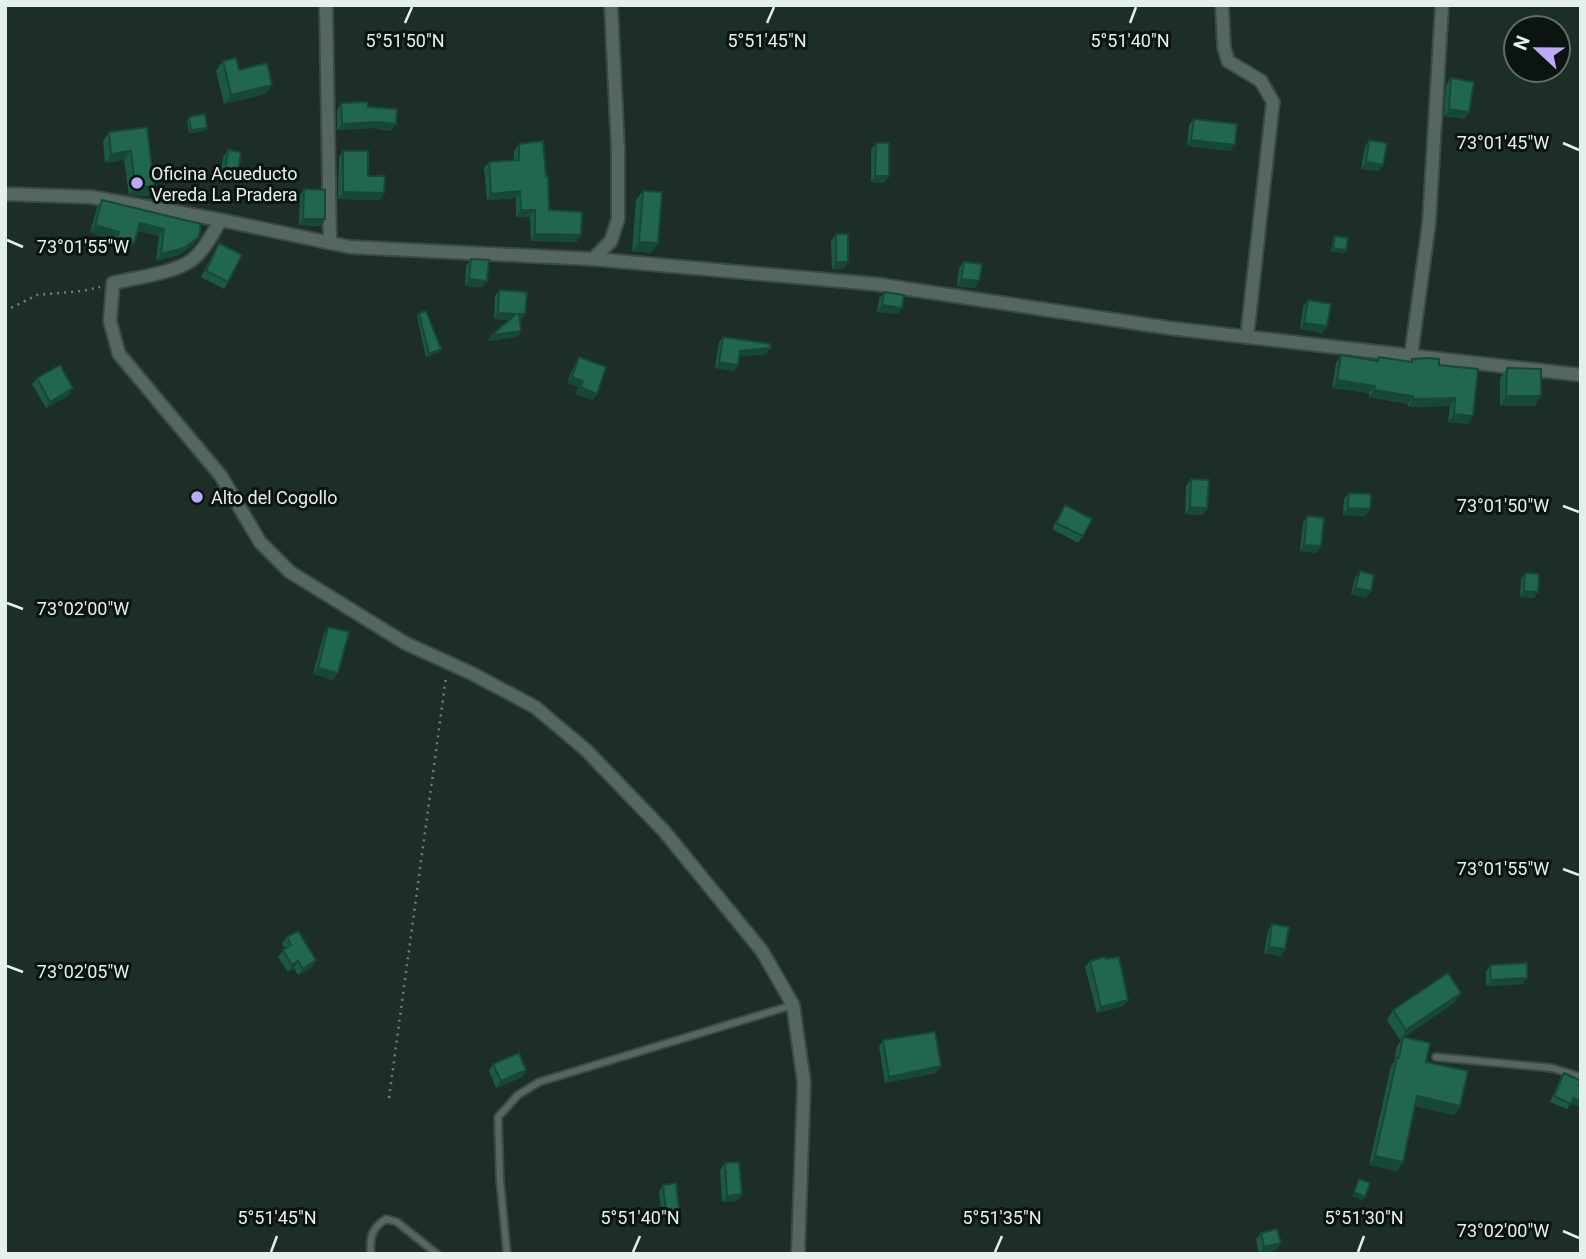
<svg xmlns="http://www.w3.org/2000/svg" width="1586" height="1259" font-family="Roboto,sans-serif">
  <rect width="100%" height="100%" fill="#1c2e26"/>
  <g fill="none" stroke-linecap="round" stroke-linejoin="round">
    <!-- service casing -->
    <g stroke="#3b4a44" stroke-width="10">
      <g id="service">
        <polyline points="1436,1057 1552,1068 1581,1077"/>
        <path d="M371,1254C369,1237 372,1228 386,1219L397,1222L437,1254"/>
        <polyline points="507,1254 500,1180 498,1117 518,1095 539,1082 793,1005"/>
      </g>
    </g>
    <!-- minor casing -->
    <g stroke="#3b4a44" stroke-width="16">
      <g id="minor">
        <polyline points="326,5 330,243"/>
        <polyline points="1222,5 1224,47 1228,61 1261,81 1273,102 1247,337"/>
        <polyline points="5,194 91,197 221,220 350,247 593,259 875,284 1169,328 1581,375"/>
        <path d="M221,220C213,232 205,250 192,260C174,273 135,278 113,283L110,321L119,354L221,476L260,542L290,572L405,643L473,674L535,707L586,750L664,831L762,951L793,1005L804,1082L798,1254"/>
        <polyline points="593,259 611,241 618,219 618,150 611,5"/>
        <polyline points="1411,356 1429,223 1442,5"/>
      </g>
    </g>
    <!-- path -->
    <g stroke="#707f79" stroke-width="2.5" stroke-dasharray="2 5" stroke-linecap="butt">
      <polyline points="5,311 37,295 82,291 100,287"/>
      <polyline points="389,1098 446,677"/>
    </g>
    <!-- service -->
    <use href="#service" stroke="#54685f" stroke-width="6"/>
    <!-- minor -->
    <use href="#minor" stroke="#54685f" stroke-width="12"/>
  </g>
  <!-- wall -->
  <g fill="#1c5943">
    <polygon points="223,61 239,70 272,85 265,94 224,104 216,71"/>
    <polygon points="1451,78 1469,112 1465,119 1444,116 1446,85"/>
    <polygon points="341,103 368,107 396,124 391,131 373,128 337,130 337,110"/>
    <polygon points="189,117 205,131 189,133 187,120"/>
    <polygon points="1194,119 1230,151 1187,146 1189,125"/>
    <polygon points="147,127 154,187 148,196 129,195 124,160 105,163 103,141 109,132"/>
    <polygon points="1369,140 1379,171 1361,169 1365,147"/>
    <polygon points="876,143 889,176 884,183 871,182 871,150"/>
    <polygon points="519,144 549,210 577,242 531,241 530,217 516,217 516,198 487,200 484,168 489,162 514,160 514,151"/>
    <polygon points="228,150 234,181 220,179 223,157"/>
    <polygon points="343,151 368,176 380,200 338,199 339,157"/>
    <polygon points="304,189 321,226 299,225 300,195"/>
    <polygon points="643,191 651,253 632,251 636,200"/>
    <polygon points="102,200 194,244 179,255 156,261 159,236 137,231 129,250 112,246 114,239 90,233 97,207"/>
    <polygon points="836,234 843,269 832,269 831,241"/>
    <polygon points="1335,236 1346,250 1344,253 1331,251 1333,239"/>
    <polygon points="219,243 228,282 224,289 201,277 215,250"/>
    <polygon points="471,259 487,281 482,287 465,286 466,266"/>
    <polygon points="964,262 979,281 975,288 957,286 959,268"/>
    <polygon points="499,290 525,314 521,320 520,320 521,331 517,337 488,341 509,320 494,319 495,296"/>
    <polygon points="884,292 902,308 898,314 877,312 879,299"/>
    <polygon points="1308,300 1327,326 1322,333 1300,329 1303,307"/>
    <polygon points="419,313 439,352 426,357 417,316"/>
    <polygon points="723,337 766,354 739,356 734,371 715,368 719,342"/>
    <polygon points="1341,355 1377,360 1379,357 1410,362 1412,359 1439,365 1468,424 1448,422 1450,406 1408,407 1408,404 1369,397 1369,393 1332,388 1336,363"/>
    <polygon points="579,357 597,394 592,400 576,394 578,387 567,383 575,364"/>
    <polygon points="1507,368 1541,396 1534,406 1500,406 1500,378"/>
    <polygon points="37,378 69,395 46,408 32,384"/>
    <polygon points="1191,479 1203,515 1185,514 1186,486"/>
    <polygon points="1349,493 1370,509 1365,516 1343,515 1344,499"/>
    <polygon points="1065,505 1083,536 1078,543 1052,529"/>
    <polygon points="1307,516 1321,546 1316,553 1300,551 1303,523"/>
    <polygon points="1360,571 1371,591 1366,598 1351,594 1355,578"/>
    <polygon points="1525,573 1534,598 1520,597 1521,580"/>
    <polygon points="328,627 333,680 313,674 324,633"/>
    <polygon points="1272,924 1285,949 1281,956 1264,953 1268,931"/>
    <polygon points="287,937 316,960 312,967 298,975 294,968 288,972 278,957 285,949 282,944"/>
    <polygon points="1090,961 1123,1006 1097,1013 1085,967"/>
    <polygon points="1490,965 1523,984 1486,986 1486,972"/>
    <polygon points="1454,1003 1403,1037 1426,1062 1460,1106 1454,1115 1415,1106 1403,1162 1397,1171 1369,1165 1391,1066 1394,1062 1397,1046 1403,1037 1400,1040 1387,1020 1393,1010"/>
    <polygon points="883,1040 936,1073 885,1083 879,1047"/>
    <polygon points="493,1064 526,1070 522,1077 496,1088 489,1071"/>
    <polygon points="1564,1073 1571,1104 1567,1109 1550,1102 1560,1079"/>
    <polygon points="725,1163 742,1194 737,1201 722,1202 720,1170"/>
    <polygon points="663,1185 679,1210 674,1217 662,1218 659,1192"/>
    <polygon points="1261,1233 1281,1243 1276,1250 1259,1254 1256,1239"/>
  </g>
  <!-- shaded-wall -->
  <g fill="#174837">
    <polygon points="272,85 265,94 224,104 231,95"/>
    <polygon points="1449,109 1469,112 1465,119 1444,116"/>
    <polygon points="378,122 396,124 391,131 373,128 337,130 342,124"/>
    <polygon points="207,128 205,131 189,133 191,130"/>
    <polygon points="1191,140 1235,145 1230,151 1187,146"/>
    <polygon points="131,151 124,160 105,163 111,154"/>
    <polygon points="1366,162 1383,165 1379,171 1361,169"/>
    <polygon points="225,172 238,174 234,181 220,179"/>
    <polygon points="875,176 889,176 884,183 871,182"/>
    <polygon points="135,186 154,187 148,196 129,195"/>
    <polygon points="520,191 516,198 487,200 491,194"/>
    <polygon points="343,192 384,193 380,200 338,199"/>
    <polygon points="521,210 535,210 530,217 516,217"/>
    <polygon points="303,219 325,219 321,226 299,225"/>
    <polygon points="140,223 164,229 159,236 134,230"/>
    <polygon points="95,225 119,232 114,239 90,233"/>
    <polygon points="535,234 581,235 577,242 531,241"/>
    <polygon points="199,237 194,244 179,255 156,261 161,254"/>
    <polygon points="117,239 134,243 129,250 112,246"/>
    <polygon points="639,242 658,243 651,253 632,251"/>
    <polygon points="1333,248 1346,250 1344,253 1331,251"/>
    <polygon points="836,262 848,262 843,269 832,269"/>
    <polygon points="469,279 487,281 482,287 465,286"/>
    <polygon points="961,279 979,281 975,288 957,286"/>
    <polygon points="882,305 902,308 898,314 877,312"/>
    <polygon points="498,313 516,314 512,320 494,319"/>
    <polygon points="519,314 525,314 521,320 515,320"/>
    <polygon points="1304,323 1327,326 1322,333 1300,329"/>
    <polygon points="521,331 517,337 488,341 492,335"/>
    <polygon points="770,348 766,354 736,357 740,351"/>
    <polygon points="441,349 439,352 426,357 429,354"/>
    <polygon points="719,362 738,365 734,371 715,368"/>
    <polygon points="572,377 583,381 578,387 567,383"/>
    <polygon points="1337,380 1375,386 1369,393 1332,388"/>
    <polygon points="580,387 597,394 592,400 576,394"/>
    <polygon points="73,388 69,395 46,408 50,402"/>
    <polygon points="1374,390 1413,396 1408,404 1369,397"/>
    <polygon points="1506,396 1541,396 1534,406 1500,406"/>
    <polygon points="1455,398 1450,406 1408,407 1413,399"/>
    <polygon points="1454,414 1473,416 1468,424 1448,422"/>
    <polygon points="1190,507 1207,508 1203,515 1185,514"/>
    <polygon points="1348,508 1370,509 1365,516 1343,515"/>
    <polygon points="1304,545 1321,546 1316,553 1300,551"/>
    <polygon points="1355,588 1371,591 1366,598 1351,594"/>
    <polygon points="1524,591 1538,592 1534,598 1520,597"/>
    <polygon points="318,668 338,673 333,680 313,674"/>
    <polygon points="1269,947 1285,949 1281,956 1264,953"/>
    <polygon points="316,960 312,967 298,975 303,969"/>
    <polygon points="298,961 294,968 288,972 292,965"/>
    <polygon points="1527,978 1523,984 1486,986 1491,980"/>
    <polygon points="1461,993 1454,1003 1400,1040 1406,1030"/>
    <polygon points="1128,1000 1123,1006 1097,1013 1101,1007"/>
    <polygon points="941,1066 936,1073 885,1083 889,1077"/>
    <polygon points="526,1070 522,1077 496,1088 501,1081"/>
    <polygon points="1417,1096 1460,1106 1454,1115 1411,1105"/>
    <polygon points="1573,1098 1581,1101 1581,1108 1569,1103"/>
    <polygon points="1375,1156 1403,1162 1397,1171 1369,1165"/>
    <polygon points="1354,1192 1365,1197 1362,1200 1352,1196"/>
    <polygon points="742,1194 737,1201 722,1202 727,1196"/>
    <polygon points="679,1210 674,1217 662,1218 666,1212"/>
    <polygon points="1281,1243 1276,1250 1259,1254 1264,1247"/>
  </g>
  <!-- building -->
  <g fill="#21674e" stroke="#174837" stroke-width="2">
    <polygon points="236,58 239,70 267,63 272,85 231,95 223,61"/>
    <polygon points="1451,78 1474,82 1469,112 1449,109"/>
    <polygon points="367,102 368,107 397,109 396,124 378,122 342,124 341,103"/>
    <polygon points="205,114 207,128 191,130 189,117"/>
    <polygon points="1194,119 1237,124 1235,145 1191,140"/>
    <polygon points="147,127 154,187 135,186 131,151 111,154 109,132"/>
    <polygon points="1369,140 1387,143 1383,165 1366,162"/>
    <polygon points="543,141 546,176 548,176 549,210 582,212 581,235 535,234 535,210 521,210 520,191 491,194 489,162 519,160 519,144"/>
    <polygon points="876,143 889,143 889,176 875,176"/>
    <polygon points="228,150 241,152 238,174 225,172"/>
    <polygon points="343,151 368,151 368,176 385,176 384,193 343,192"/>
    <polygon points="304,189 325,190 325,219 303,219"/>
    <polygon points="643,191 662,192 658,243 639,242"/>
    <polygon points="102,200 201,224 199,237 184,248 161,254 164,229 140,223 134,243 117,239 119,232 95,225"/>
    <rect x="836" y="234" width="12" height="28"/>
    <polygon points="1335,236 1348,238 1346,250 1333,248"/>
    <polygon points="219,243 242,255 228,282 206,271"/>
    <polygon points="471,259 489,260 487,281 469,279"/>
    <polygon points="964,262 982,264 979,281 961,279"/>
    <polygon points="499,290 527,292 525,314 519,314 521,331 492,335 516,314 498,313"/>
    <polygon points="884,292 904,295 902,308 882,305"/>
    <polygon points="1308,300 1331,304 1327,326 1304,323"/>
    <polygon points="426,311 441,349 429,354 419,313"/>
    <polygon points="723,337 770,344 770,348 740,351 738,365 719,362"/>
    <polygon points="1341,355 1378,361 1379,357 1412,362 1412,359 1428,358 1439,359 1439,365 1478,369 1473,416 1454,414 1455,398 1413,399 1413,396 1374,390 1375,386 1337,380"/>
    <polygon points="579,357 606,367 597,394 580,387 583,381 572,377"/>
    <polygon points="60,365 73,388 50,402 37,378"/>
    <polygon points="1507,368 1541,369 1541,396 1506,396"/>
    <polygon points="1191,479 1209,480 1207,508 1190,507"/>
    <polygon points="1349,493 1371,494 1370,509 1348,508"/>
    <polygon points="1065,505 1092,519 1083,536 1056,523"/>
    <polygon points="1307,516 1324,518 1321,546 1304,545"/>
    <polygon points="1360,571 1374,575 1371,591 1355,588"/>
    <polygon points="1525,573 1539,574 1538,592 1524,591"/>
    <polygon points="328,627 349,632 338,673 318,668"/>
    <polygon points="1272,924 1289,927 1285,949 1269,947"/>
    <polygon points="298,931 316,960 303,969 298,961 292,965 283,950 291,945 287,937"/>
    <polygon points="1105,957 1106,959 1119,957 1128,1000 1101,1007 1090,961"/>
    <polygon points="1527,963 1527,978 1491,980 1490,965"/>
    <polygon points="1448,973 1461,993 1406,1030 1393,1010"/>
    <polygon points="935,1032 941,1066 889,1077 883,1040"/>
    <polygon points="1403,1037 1430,1043 1426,1062 1468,1071 1460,1106 1417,1096 1403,1162 1375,1156 1397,1058 1399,1058"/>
    <polygon points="519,1053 526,1070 501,1081 493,1064"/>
    <polygon points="1564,1073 1581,1081 1579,1085 1581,1086 1581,1101 1573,1098 1571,1104 1554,1096"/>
    <polygon points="739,1162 742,1194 727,1196 725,1163"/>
    <polygon points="1359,1179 1370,1183 1365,1197 1354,1192"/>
    <polygon points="676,1183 679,1210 666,1212 663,1185"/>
    <polygon points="1277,1229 1281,1243 1264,1247 1261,1233"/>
  </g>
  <!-- ticks -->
  <path fill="none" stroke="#e5f0eb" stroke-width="2.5" d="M405,23L412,7M767,23L774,7M1130,23L1136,7M1563,143L1579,150M7,240L23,247M1563,506L1579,512M7,603L23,609M1563,869L1579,875M7,966L23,972M1563,1231L1579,1238M271,1252L277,1236M633,1252L640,1236M995,1252L1002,1236M1358,1252L1364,1236"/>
  <!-- markers -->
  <g fill="#bda9f5" stroke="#0c1411" stroke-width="2.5">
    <circle cx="137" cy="183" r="7"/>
    <circle cx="197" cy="497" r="7"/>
  </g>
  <g text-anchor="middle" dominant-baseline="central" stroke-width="6" stroke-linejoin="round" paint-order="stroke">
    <!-- poi labels -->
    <g font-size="18" fill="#e5f0eb" stroke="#0c1411" text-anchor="start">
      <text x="151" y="173">Oficina Acueducto<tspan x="151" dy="21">Vereda La Pradera</tspan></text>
      <text x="211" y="497">Alto del Cogollo</text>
    </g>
  </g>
  <g font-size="18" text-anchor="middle" fill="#e5f0eb" stroke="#0c1411" stroke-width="6" stroke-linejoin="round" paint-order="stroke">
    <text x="405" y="47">5°51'50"N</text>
    <text x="767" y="47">5°51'45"N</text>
    <text x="1130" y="47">5°51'40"N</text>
    <text x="1503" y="149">73°01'45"W</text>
    <text x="83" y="253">73°01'55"W</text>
    <text x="1503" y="512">73°01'50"W</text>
    <text x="83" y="615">73°02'00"W</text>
    <text x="1503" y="875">73°01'55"W</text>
    <text x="83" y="978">73°02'05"W</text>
    <text x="277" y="1224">5°51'45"N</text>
    <text x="640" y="1224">5°51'40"N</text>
    <text x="1002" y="1224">5°51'35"N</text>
    <text x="1364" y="1224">5°51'30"N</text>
    <text x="1503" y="1237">73°02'00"W</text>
  </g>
  <!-- border -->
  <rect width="1586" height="1259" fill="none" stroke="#e5f0eb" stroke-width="14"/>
  <!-- north arrow -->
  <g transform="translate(1537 49) rotate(292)"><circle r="33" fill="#0c1411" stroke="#636c68" stroke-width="2"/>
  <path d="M0-5L12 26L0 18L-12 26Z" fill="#bda9f5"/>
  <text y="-10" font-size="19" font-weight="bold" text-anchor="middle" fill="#e5f0eb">N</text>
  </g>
</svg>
